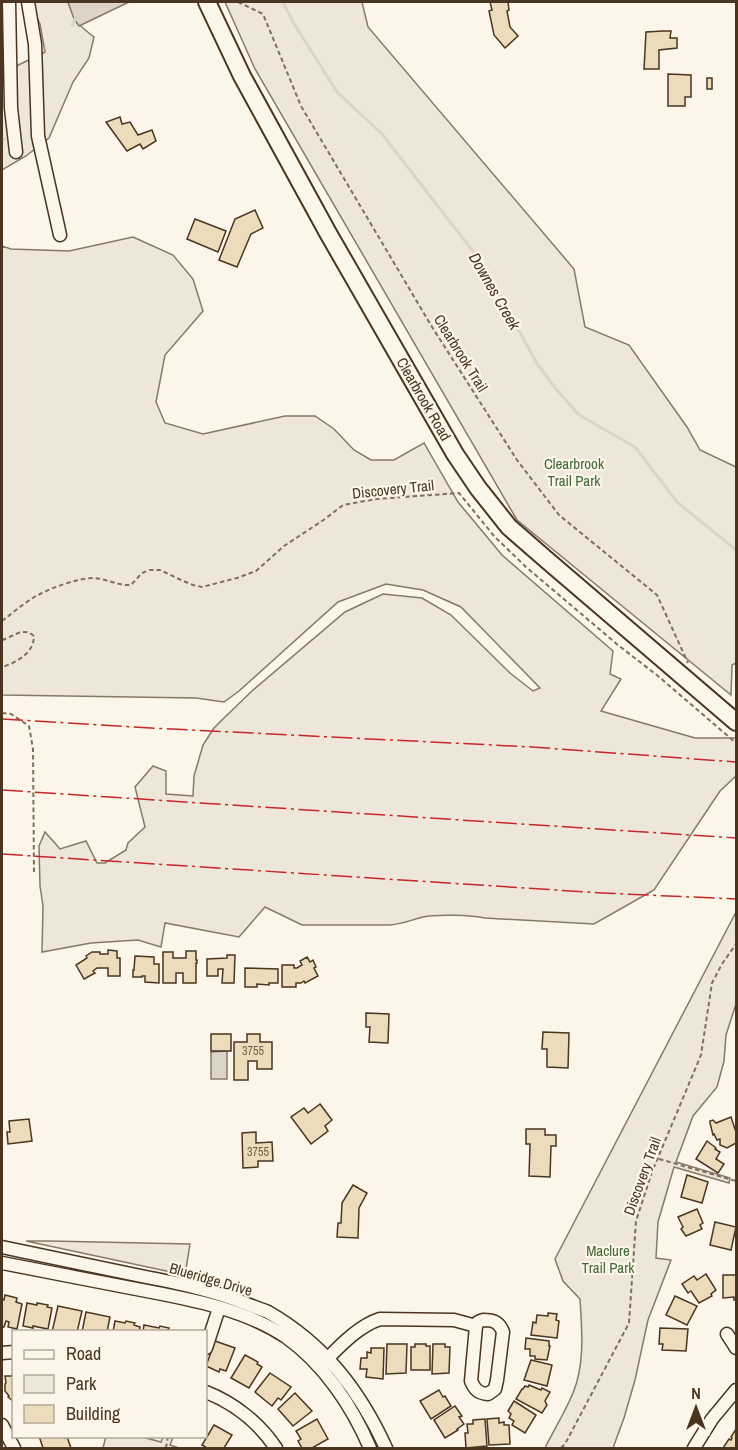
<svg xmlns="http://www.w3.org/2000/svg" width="738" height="1450" font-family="'Archivo Narrow',sans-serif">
  <rect width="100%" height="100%" fill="#fbf6e9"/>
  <!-- green -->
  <g fill="#ede6d9" stroke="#887966" stroke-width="1.5">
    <path d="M30,2H68C75,22 77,24 94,37L89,58L73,82L49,138L26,156L2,170V73L45,52L40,24Z"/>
    <polygon points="225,2 362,2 368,27 574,269 585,327 629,345 687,427 700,450 736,467 736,663 732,665 731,695 517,520 255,69"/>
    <path d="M133,237L173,255L193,279L203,311L165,355L156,402L165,423L203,434L285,416H315L334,429L354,450L371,460H394L424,443L458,502L502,555L613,651L610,674L621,679L601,711L695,738H736V776L720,791L654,890L594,924L485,918C472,915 435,914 423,917C411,920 403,924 390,925H302L265,907L239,937L165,923L161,947L138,940L91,943L42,952L43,906L40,886L39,846L45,832L60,849L86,841L97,863H105L126,850L128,843L145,827L135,787L153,766L166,771V794L193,796L194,776L203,745L214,728L224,718L253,690L345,612L383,594L422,598L451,615L510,673L533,691L540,688L461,607L423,590L386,584L338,602L239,691L224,702L196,698L2,695V246L11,249L69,251Z"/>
    <path d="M736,912V1004L726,1035L724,1061L717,1087L693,1116L676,1162L730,1178L729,1183L674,1167L658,1222L656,1258L671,1260L648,1320L635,1380L624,1418L613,1448H545C554,1430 565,1412 573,1393C585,1364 582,1330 580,1299L563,1281L555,1259Z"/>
    <polygon points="26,1241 49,1241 190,1244 185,1275"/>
    <polygon points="106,1436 142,1437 161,1442 163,1437 173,1437 170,1445 179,1448 103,1448"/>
  </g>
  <!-- water -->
  <g fill="#dcd4c6" stroke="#887966" stroke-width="1.5">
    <polygon points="68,2 129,2 79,26 74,19"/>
    <polygon points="227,1051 227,1079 211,1079 211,1052"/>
  </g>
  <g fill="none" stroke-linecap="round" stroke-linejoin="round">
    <!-- stream -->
    <g stroke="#dcd4c6" stroke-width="3">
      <polyline points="283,2 293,22 337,92 382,134 482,263 536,362 555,388 579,415 635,447 677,502 736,550"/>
      <polyline points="72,25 76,17"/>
      <polyline points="2,140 5,139"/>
    </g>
  </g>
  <!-- building -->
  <g fill="#ecdcbc" stroke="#4a3520" stroke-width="1.5">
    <polygon points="490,2 508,2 509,10 507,11 510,27 518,36 505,48 494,35 489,11 492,10"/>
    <polygon points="663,31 671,31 670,38 677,38 677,48 659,50 659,69 644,69 646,32"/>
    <polygon points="668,74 691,75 691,97 685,97 685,106 668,106"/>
    <rect x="707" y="78" width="5" height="11"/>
    <polygon points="120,117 122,124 130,122 138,135 152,130 156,141 143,149 140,144 127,151 106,122"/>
    <polygon points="255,210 263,228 251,234 237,267 219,260 235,219"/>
    <polygon points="195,219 226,231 218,252 187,239"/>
    <polygon points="108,950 117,951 117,958 120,958 120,976 108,976 108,968 97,968 93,971 95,973 84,979 76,965 87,958 86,956 92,952 100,952 100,954 108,954"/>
    <polygon points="186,951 196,951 196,960 197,960 197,963 196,963 196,983 183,983 183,973 176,973 176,983 163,983 163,952 173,952 173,958 186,958"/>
    <polygon points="227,955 235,955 234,983 222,983 223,969 218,969 218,976 207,976 207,959 227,958"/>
    <polygon points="135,956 154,957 154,964 159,964 159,983 145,982 145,976 142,976 142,977 133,977 133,970 134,970"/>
    <polygon points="307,957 310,962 313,960 316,967 314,968 318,976 305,983 304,981 301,983 296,983 296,987 282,987 282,965 294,965 294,968 297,968 302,965 300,961"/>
    <polygon points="245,968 278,969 278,983 269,983 269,985 257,984 257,987 245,987"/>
    <polygon points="366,1013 389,1014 388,1043 369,1042 370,1027 366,1027"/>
    <polygon points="543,1032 569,1033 568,1068 547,1067 547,1049 542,1049"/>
    <rect x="211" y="1034" width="20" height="17"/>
    <polygon points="247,1034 260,1034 260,1042 272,1042 272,1069 257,1069 257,1061 248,1061 248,1080 234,1080 234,1042 247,1042"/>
    <polygon points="320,1104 332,1120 325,1126 328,1131 311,1144 291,1117 304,1108 308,1113"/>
    <polygon points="731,1117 736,1132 736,1143 727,1148 720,1145 720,1139 717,1140 714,1134 713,1135 710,1123 710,1121 713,1120 716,1123"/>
    <polygon points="29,1119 32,1141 8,1144 7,1132 10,1132 9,1121"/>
    <polygon points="526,1129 545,1129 545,1135 556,1135 556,1146 551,1146 550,1177 529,1176 530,1144 526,1144"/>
    <polygon points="256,1132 256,1143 272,1142 273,1161 258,1161 258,1167 243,1168 242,1133"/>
    <polygon points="707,1141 716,1148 715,1149 720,1152 716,1159 724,1164 718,1173 696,1159"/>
    <polygon points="687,1175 708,1182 702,1203 681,1197"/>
    <polygon points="353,1185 367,1193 359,1208 358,1238 337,1237 338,1223 341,1223 342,1203"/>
    <polygon points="697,1209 703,1223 700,1225 702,1229 686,1236 681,1229 683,1227 678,1217"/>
    <polygon points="715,1222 736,1227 731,1250 710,1245"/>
    <polygon points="706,1274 716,1290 711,1294 712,1296 699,1303 691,1291 688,1293 682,1284 694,1276 697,1280"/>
    <polygon points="723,1275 736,1275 736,1300 734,1300 734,1297 723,1298"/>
    <polygon points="5,1295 17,1298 16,1302 22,1304 17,1329 8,1327 9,1322 6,1321 4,1327 2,1327 2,1299 4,1300"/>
    <polygon points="675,1296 697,1306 687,1325 666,1315"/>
    <polygon points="27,1303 37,1305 37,1303 48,1305 47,1307 52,1308 48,1329 33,1326 33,1328 23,1326"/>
    <polygon points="58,1306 82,1311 77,1332 52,1332"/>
    <polygon points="86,1312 110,1317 107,1332 82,1332"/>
    <polygon points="548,1313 557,1314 556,1320 559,1321 557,1338 531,1335 533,1322 536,1323 537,1315 548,1316"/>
    <polygon points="115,1321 125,1323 126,1321 135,1323 134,1325 140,1327 139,1332 113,1332"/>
    <polygon points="144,1325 159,1328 160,1326 169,1328 168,1332 143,1332"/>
    <polygon points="660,1328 688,1329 686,1351 662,1350 663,1344 659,1344"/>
    <polygon points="526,1338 549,1341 549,1346 550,1346 547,1360 535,1359 535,1356 530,1356 530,1349 525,1349"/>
    <polygon points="215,1341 235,1348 226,1371 220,1369 219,1372 206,1366"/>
    <polygon points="387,1344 407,1344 406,1373 386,1374"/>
    <polygon points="415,1344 426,1344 426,1346 430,1346 430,1370 411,1370 411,1347 415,1347"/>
    <polygon points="433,1344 445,1344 445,1347 450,1347 449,1373 432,1374"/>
    <polygon points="371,1348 384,1348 383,1379 366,1377 367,1369 360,1369 361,1358 367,1358 367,1352 371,1353"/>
    <polygon points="245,1355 258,1362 257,1364 262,1367 249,1388 231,1378"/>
    <polygon points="531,1360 552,1365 547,1386 524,1380"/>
    <polygon points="270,1373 291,1387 281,1400 278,1398 272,1406 255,1392"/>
    <polygon points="12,1374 14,1374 14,1402 8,1397 9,1396 5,1391 5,1384 6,1383 5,1376 12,1376"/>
    <polygon points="529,1385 541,1390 542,1388 550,1392 545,1401 547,1405 542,1413 516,1399 522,1389 523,1389 525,1386 528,1387"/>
    <polygon points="439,1390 443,1397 445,1396 451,1406 431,1419 420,1401"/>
    <polygon points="295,1393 312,1411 293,1426 278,1409"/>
    <polygon points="514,1401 536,1415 525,1433 512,1425 514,1421 509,1418 511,1414 508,1411"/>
    <polygon points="455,1406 462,1416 459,1417 464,1424 457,1429 458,1430 445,1438 434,1420"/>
    <polygon points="499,1418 499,1423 504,1422 504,1425 509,1425 510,1444 489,1445 487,1419"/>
    <polygon points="317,1419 328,1439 312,1448 302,1448 298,1441 301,1439 296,1431"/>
    <polygon points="485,1419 487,1446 466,1448 465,1433 468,1433 467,1424 473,1424 473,1420"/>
    <polygon points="214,1425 232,1435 224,1448 207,1448 202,1445"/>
    <polygon points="736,1429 736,1448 723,1448 729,1439 731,1440 732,1438 731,1437"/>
    <polygon points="39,1436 63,1436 64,1438 67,1437 71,1448 43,1448"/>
  </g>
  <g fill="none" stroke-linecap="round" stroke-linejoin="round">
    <!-- minor casing -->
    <g stroke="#4a3520" stroke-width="15">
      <g id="minor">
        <polyline points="9,2 11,108 16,152"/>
        <polyline points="28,2 35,44 38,136 60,235"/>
        <path d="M2,1247C48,1257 94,1266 141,1276C177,1283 213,1290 247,1304C254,1307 261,1309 268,1312C324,1344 360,1391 386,1448"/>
        <path d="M2,1263C45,1271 88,1280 131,1288C183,1298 241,1307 286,1337C324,1364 352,1406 370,1448"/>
        <path d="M483,1320C494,1320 499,1322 503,1332L497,1380L495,1389L488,1394C478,1393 475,1390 471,1381L476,1326L478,1322Z"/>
        <polyline points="727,1334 736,1348"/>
        <polyline points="206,1348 219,1308"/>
        <polyline points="2,1353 14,1352"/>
        <path d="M323,1363C339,1347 358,1326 380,1319L454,1320L476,1326"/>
        <path d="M206,1392C234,1403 259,1423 276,1448"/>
        <polyline points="2,1425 14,1448"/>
        <polyline points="694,1448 712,1419 736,1390"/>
      </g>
    </g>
    <!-- major casing -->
    <g stroke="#4a3520" stroke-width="20">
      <polyline id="major" points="207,2 242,76 328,233 455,454 478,488 509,527 548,561 736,722"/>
    </g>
    <!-- path -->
    <g stroke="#7f6f5c" stroke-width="2" stroke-dasharray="4.5 3" stroke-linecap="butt">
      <polyline points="238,2 263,14 301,106 432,327 517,460 559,515 657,595 688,663"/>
      <path d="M2,621C14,612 26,601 40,594C53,587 79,578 94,578C107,579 119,586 131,585L142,573L150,570H160L181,580L193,585L202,587L237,578L256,571L284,546L325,519L343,505L376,499L459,493L494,536L526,567L618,645L658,676L736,743"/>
      <path d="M2,640C13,637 23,626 34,636C34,653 16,663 2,667"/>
      <polyline points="2,713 11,714 29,726 33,749 34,875"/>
      <polyline points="659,1159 736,1181"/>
      <polyline points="166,1448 168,1436"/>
      <polyline points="561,1448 565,1444 629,1323 636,1221 652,1172 701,1055 712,983 722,964 736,944"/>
    </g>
    <!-- minor -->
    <use href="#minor" stroke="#fbf6e9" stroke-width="12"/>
    <!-- major -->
    <use href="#major" stroke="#fbf6e9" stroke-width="16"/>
    <!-- power -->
    <g stroke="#c62828" stroke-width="1.5" stroke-dasharray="21 4.5 3 4.5" stroke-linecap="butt">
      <polyline points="2,719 151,728 532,747 736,762"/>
      <polyline points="2,790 736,838"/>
      <polyline points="2,854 602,893 736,899"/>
    </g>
  </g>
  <g text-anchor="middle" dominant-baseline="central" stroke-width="4.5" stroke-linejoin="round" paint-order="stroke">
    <!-- number labels -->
    <g font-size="12" fill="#725f47">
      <text x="253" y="1051">3755</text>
      <text x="258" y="1152">3755</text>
    </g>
    <!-- street labels -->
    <g font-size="15" fill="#4a3520" stroke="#fbf6e9">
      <text transform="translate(461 353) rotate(58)">Clearbrook Trail</text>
      <text transform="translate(424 399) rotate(60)">Clearbrook Road</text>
      <text transform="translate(393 489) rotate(-6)">Discovery Trail</text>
      <text transform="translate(642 1176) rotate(-70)">Discovery Trail</text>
      <text transform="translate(211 1279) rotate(16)">Blueridge Drive</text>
    </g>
    <!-- park labels -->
    <g font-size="15" fill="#436837" stroke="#fbf6e9">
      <text x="574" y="463">Clearbrook<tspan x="574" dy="17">Trail Park</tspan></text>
      <text x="608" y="1250">Maclure<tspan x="608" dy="17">Trail Park</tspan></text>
    </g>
    <!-- water labels -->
    <g font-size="16" font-style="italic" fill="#4a3520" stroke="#fbf6e9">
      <text transform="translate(495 291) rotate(60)">Downes Creek</text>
    </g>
  </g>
  <!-- border -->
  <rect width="738" height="1450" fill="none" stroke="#4a3520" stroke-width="6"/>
  <!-- legend -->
  <rect x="12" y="1330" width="195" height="108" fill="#fbf6e9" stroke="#b4a999" stroke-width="1.5"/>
  <rect x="24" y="1350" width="30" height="9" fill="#fbf6e9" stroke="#b4a999" stroke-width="1.5"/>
  <text x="66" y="1360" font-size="18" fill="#4a3520">Road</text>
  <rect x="24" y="1375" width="30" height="18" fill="#ede6d9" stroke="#b4a999" stroke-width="1.5"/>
  <text x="66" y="1390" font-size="18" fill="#4a3520">Park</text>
  <rect x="24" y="1405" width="30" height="18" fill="#ecdcbc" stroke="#b4a999" stroke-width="1.5"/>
  <text x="66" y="1420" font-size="18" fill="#4a3520">Building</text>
  <!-- north arrow -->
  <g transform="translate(696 1408)" stroke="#fbf6e9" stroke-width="4.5" paint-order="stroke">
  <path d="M0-4.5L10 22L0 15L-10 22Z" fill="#4a3520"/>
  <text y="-9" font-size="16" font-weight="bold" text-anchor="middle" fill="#4a3520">N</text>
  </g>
</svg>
